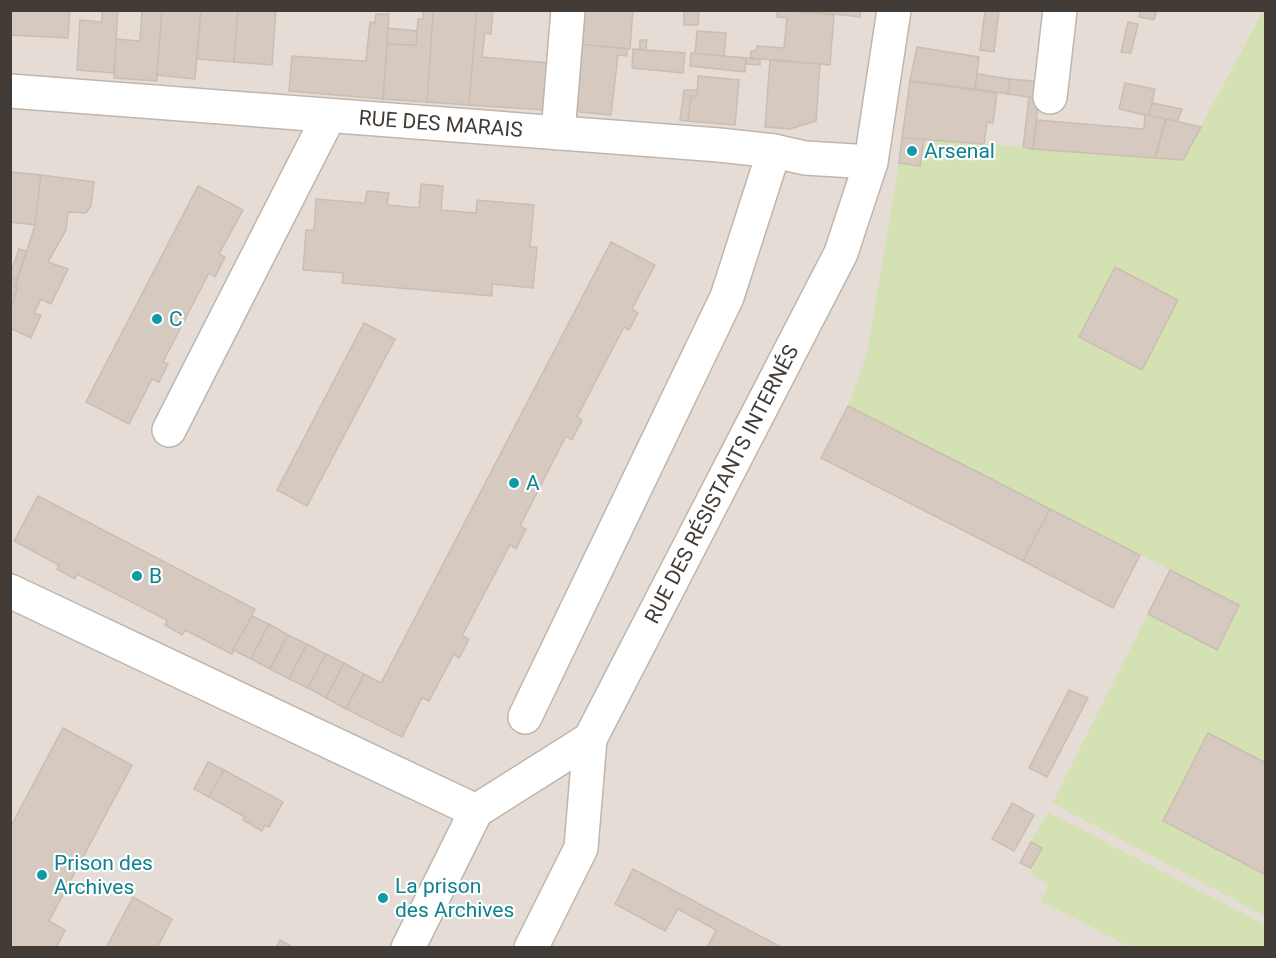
<svg xmlns="http://www.w3.org/2000/svg" width="1276" height="958" font-family="Roboto,sans-serif">
  <rect width="100%" height="100%" fill="#f1ece6"/>
  <!-- residential -->
  <rect fill="#e5ddd5" x="11" y="11" width="1254" height="936"/>
  <!-- green -->
  <g fill="#d4e2b3">
    <polygon points="1263,11 1265,11 1265,763 1208,734 1163,821 1265,875 1265,916 1052,803 1148,614 1217,649 1239,605 848,406 867,354 899,163 920,166 924,139 1183,160"/>
    <polygon points="1048,812 1265,925 1265,947 1130,947 1041,901 1049,884 1030,874 1042,848 1031,842"/>
  </g>
  <!-- building -->
  <g fill="#d5c9c0" stroke="#ccbdb1" stroke-width="1.5">
    <polygon points="10,10 70,10 68,38 10,35"/>
    <polygon points="102,10 118,10 114,73 77,70 80,20 102,22"/>
    <polygon points="142,10 162,10 157,81 114,78 116,39 140,41"/>
    <polygon points="162,10 201,10 195,79 157,75"/>
    <polygon points="218,10 238,10 234,62 197,59 201,11"/>
    <polygon points="238,10 276,10 272,65 234,62"/>
    <polygon points="433,10 477,10 469,105 427,102"/>
    <polygon points="477,10 493,10 491,34 485,33 482,57 549,63 545,110 469,105"/>
    <polygon points="580,10 633,10 630,49 577,44"/>
    <polygon points="684,10 699,10 698,25 684,25"/>
    <polygon points="777,10 834,15 830,65 750,58 751,51 756,51 757,46 784,48 787,18 777,17"/>
    <polygon points="800,10 861,10 860,17"/>
    <polygon points="985,10 999,10 994,52 980,50"/>
    <polygon points="1141,10 1157,10 1154,20 1139,17"/>
    <polygon points="423,11 433,12 427,102 383,99 387,44 416,45 418,19 423,19"/>
    <polygon points="376,14 389,14 383,99 289,91 292,56 366,61 370,22 375,23"/>
    <polygon points="1128,22 1138,24 1131,53 1121,52"/>
    <polygon points="388,28 417,31 416,45 387,44"/>
    <polygon points="697,31 726,33 724,57 695,54"/>
    <polygon points="640,40 647,40 646,50 640,49"/>
    <polygon points="577,44 627,49 627,56 618,55 611,115 580,112 572,103"/>
    <polygon points="917,47 979,57 975,89 910,81"/>
    <polygon points="633,49 685,53 683,73 632,68"/>
    <polygon points="691,53 746,58 745,72 690,66"/>
    <polygon points="746,58 760,59 760,65 746,64"/>
    <polygon points="770,60 820,64 816,121 790,129 765,127"/>
    <polygon points="977,74 1010,79 1008,94 975,89"/>
    <polygon points="698,76 739,80 735,125 688,121 691,96 697,96"/>
    <polygon points="1010,79 1044,82 1042,99 1008,94"/>
    <polygon points="910,81 997,93 993,123 987,122 984,144 902,138"/>
    <polygon points="1125,83 1155,89 1149,116 1119,109"/>
    <polygon points="684,90 697,90 697,96 691,96 688,121 680,120"/>
    <polygon points="1029,97 1039,98 1033,149 1023,147"/>
    <polygon points="1152,103 1182,109 1177,122 1149,116"/>
    <polygon points="1145,115 1166,119 1155,158 1033,149 1037,120 1144,129"/>
    <polygon points="1166,119 1201,127 1183,160 1155,158"/>
    <polygon points="902,138 924,139 920,166 899,163"/>
    <polygon points="10,172 41,175 35,225 10,222"/>
    <polygon points="41,175 94,182 91,206 86,213 68,212 66,230 48,262 68,269 51,304 41,299 34,313 41,315 31,338 10,328 10,312 17,288 15,287 35,225"/>
    <polygon points="421,184 443,186 441,210 476,213 477,200 534,205 530,247 537,247 533,288 492,284 492,296 342,283 343,273 303,270 306,230 314,230 316,199 365,203 367,191 389,193 387,205 419,208"/>
    <polygon points="198,186 243,210 219,254 225,257 215,277 209,273 163,362 168,364 159,382 152,379 129,424 86,402"/>
    <polygon points="611,242 655,265 632,309 638,313 629,330 624,327 577,417 582,420 572,440 566,436 520,526 526,529 516,549 510,545 462,636 469,639 459,658 454,654 429,701 422,698 402,737 346,709 364,674 381,683"/>
    <polygon points="19,249 26,251 17,279 10,278 10,275"/>
    <polygon points="1115,267 1178,300 1142,370 1079,337"/>
    <polygon points="10,278 17,279 15,287 17,288 13,303 10,302"/>
    <polygon points="364,323 395,339 307,506 277,490"/>
    <polygon points="848,406 1050,509 1023,561 821,458"/>
    <polygon points="38,496 255,609 232,654 185,630 182,635 165,625 167,620 77,574 75,579 57,569 59,565 14,541"/>
    <polygon points="1050,509 1140,555 1113,608 1023,561"/>
    <polygon points="1170,570 1239,605 1217,650 1148,614"/>
    <polygon points="252,616 269,624 251,659 233,650"/>
    <polygon points="269,624 288,635 270,669 251,659"/>
    <polygon points="288,635 307,644 289,679 270,669"/>
    <polygon points="307,644 326,654 308,688 289,679"/>
    <polygon points="326,654 344,663 326,698 308,688"/>
    <polygon points="344,663 364,674 346,709 326,698"/>
    <polygon points="1069,690 1088,698 1047,777 1029,768"/>
    <polygon points="63,728 132,765 49,921 65,930 56,948 10,948 10,828"/>
    <polygon points="1208,733 1266,763 1266,875 1163,821"/>
    <polygon points="208,762 224,770 209,797 194,789"/>
    <polygon points="224,770 283,802 269,827 265,825 262,831 243,820 245,817 209,797"/>
    <polygon points="1012,803 1034,815 1014,851 992,839"/>
    <polygon points="1031,842 1042,848 1031,868 1020,863"/>
    <polygon points="633,869 783,948 707,948 716,930 678,909 665,931 615,904"/>
    <polygon points="133,897 172,919 157,948 106,948"/>
    <polygon points="280,940 294,948 276,948"/>
  </g>
  <g fill="none" stroke-linecap="round" stroke-linejoin="round">
    <!-- minor casing -->
    <g stroke="#bfb5ad" stroke-width="36">
      <g id="minor">
        <path id="s1" d="M10,91L719,145L774,151L805,158L871,162"/>
        <polyline points="1050,97 1060,10"/>
        <polyline points="558,133 568,10"/>
        <polyline points="169,430 329,116"/>
        <polyline points="10,591 476,811"/>
        <polyline points="525,717 727,297 774,151"/>
        <polyline points="408,948 476,811 590,739"/>
        <path id="s2" d="M531,948L581,848L590,739L841,253L871,162L894,10"/>
      </g>
    </g>
    <!-- minor -->
    <use href="#minor" stroke="#fff" stroke-width="33"/>
  </g>
  <!-- markers -->
  <g fill="#0f9aa8" stroke="#fff" stroke-width="2">
    <circle cx="912" cy="151" r="6"/>
    <circle cx="157" cy="319" r="6"/>
    <circle cx="514" cy="483" r="6"/>
    <circle cx="137" cy="576" r="6"/>
    <circle cx="42" cy="875" r="6"/>
    <circle cx="383" cy="898" r="6"/>
  </g>
  <g text-anchor="middle" dominant-baseline="central" stroke-width="4.5" stroke-linejoin="round" paint-order="stroke">
    <!-- street labels -->
    <g font-size="21" fill="#433c36" stroke="#fff">
      <text stroke="none"><textPath href="#s1" startOffset="432">RUE DES MARAIS</textPath></text>
      <text stroke="none"><textPath href="#s2" startOffset="508">RUE DES RÉSISTANTS INTERNÉS</textPath></text>
    </g>
    <!-- culture labels -->
    <g font-size="21" fill="#0d838f" stroke="#fff" text-anchor="start">
      <text x="924" y="151">Arsenal</text>
      <text x="169" y="319">C</text>
      <text x="526" y="483">A</text>
      <text x="149" y="576">B</text>
      <text x="54" y="863">Prison des<tspan x="54" dy="24">Archives</tspan></text>
      <text x="395" y="886">La prison<tspan x="395" dy="24">des Archives</tspan></text>
    </g>
  </g>
  <!-- border -->
  <rect width="1276" height="958" fill="none" stroke="#433c36" stroke-width="24"/>
</svg>
